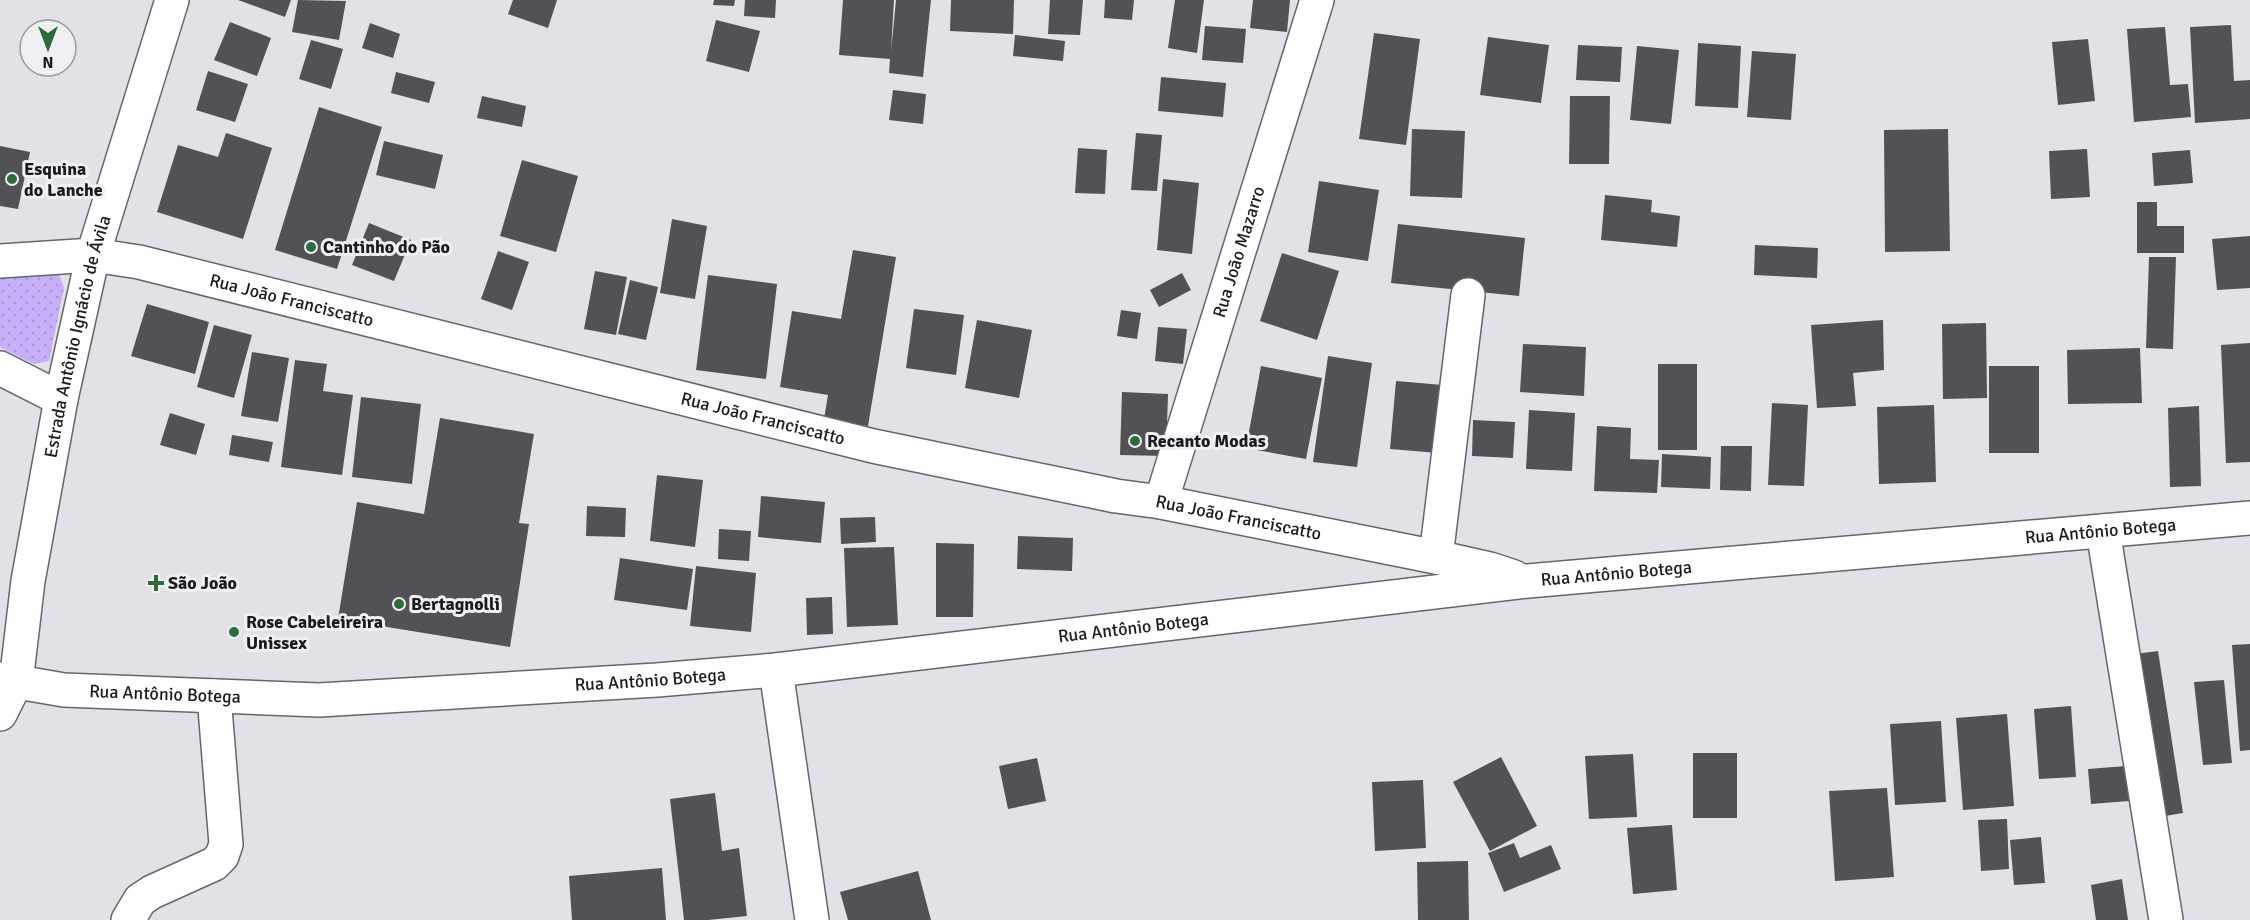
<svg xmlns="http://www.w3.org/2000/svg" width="2250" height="920" viewBox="0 0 2250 920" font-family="Signika,sans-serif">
<defs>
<pattern id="grass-dots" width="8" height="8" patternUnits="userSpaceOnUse" patternTransform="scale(1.5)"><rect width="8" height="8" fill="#c5aff9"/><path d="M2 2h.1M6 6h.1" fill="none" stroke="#a996d5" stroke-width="1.8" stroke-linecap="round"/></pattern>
</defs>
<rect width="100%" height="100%" fill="#e3e1e7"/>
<path fill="url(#grass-dots)" d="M 59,274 L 64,288 L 49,361 L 34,364 L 0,347 L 0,277 Z"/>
<path fill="#525156" d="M 238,0 L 291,0 L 285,17 Z
M 298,0 L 346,1 L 339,40 L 292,32 Z
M 513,0 L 557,0 L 548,28 L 508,14 Z
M 714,0 L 735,0 L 734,6 L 713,5 Z
M 745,0 L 776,0 L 775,18 L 744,16 Z
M 843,0 L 894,0 L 891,52 L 896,0 L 931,0 L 923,77 L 889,73 L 890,59 L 839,55 Z
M 951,0 L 1014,0 L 1013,34 L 950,31 Z
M 1050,0 L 1083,0 L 1080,35 L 1048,34 Z
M 1105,0 L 1134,0 L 1132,20 L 1104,18 Z
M 1175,0 L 1204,0 L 1197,53 L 1168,48 Z
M 1253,0 L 1290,0 L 1287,32 L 1250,28 Z
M 716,20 L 760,31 L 749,72 L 706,61 Z
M 230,22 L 271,38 L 257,76 L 214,60 Z
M 370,23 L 400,34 L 393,58 L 362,48 Z
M 2231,25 L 2234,81 L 2250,80 L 2250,119 L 2195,123 L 2190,27 Z
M 1205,26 L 1246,29 L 1243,63 L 1202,60 Z
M 2165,27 L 2170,85 L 2188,84 L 2191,117 L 2134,122 L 2127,29 Z
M 1374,33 L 1420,39 L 1406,145 L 1359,139 Z
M 1015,35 L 1065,41 L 1063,61 L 1013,56 Z
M 1488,37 L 1549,45 L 1541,103 L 1480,95 Z
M 2088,39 L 2095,101 L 2058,105 L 2052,42 Z
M 311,40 L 343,49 L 331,89 L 299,79 Z
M 1698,43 L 1741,46 L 1738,108 L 1695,106 Z
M 1578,45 L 1622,47 L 1620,82 L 1576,80 Z
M 1637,46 L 1679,50 L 1671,124 L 1630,120 Z
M 1752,51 L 1796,54 L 1791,120 L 1747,117 Z
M 208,71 L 248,84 L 235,122 L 196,110 Z
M 396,72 L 435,82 L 429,103 L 391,93 Z
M 1161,77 L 1226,83 L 1223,117 L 1158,111 Z
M 893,90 L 926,94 L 923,124 L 889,120 Z
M 482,96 L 526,106 L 522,127 L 477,118 Z
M 1570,96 L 1610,96 L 1609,164 L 1569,164 Z
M 319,107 L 382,127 L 337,269 L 275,250 Z
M 1412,129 L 1465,131 L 1462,198 L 1410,196 Z
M 1948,129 L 1950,251 L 1885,252 L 1884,130 Z
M 226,133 L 272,148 L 243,239 L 157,212 L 178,145 L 218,157 Z
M 1136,133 L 1162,135 L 1157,191 L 1131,190 Z
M 384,141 L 443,155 L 435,189 L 376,175 Z
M 0,146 L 30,152 L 18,209 L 0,206 Z
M 1078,148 L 1107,150 L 1105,194 L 1075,193 Z
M 2087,149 L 2090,197 L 2051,199 L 2049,151 Z
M 2190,150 L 2193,183 L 2154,186 L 2152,153 Z
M 522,160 L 578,176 L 556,252 L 500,236 Z
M 1163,179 L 1199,183 L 1192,254 L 1157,250 Z
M 1319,181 L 1379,190 L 1368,261 L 1308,252 Z
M 1605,195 L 1652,200 L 1651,212 L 1680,216 L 1677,247 L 1601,240 Z
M 2137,202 L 2157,202 L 2157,226 L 2184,226 L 2184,253 L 2137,253 Z
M 672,219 L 707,226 L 695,299 L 660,293 Z
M 369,223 L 411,240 L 394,281 L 352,265 Z
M 1398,224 L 1525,238 L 1519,296 L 1391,283 Z
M 2250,236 L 2250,288 L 2217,290 L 2212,239 Z
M 1755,245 L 1818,248 L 1817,278 L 1754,275 Z
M 853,250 L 896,257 L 868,426 L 824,419 L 828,395 L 780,387 L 792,311 L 841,319 Z
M 498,251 L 529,262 L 512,310 L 481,299 Z
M 1282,253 L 1339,271 L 1317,340 L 1260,321 Z
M 2149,257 L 2176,257 L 2173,349 L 2146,348 Z
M 595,271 L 627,277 L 616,335 L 584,329 Z
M 1182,273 L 1191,290 L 1159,307 L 1150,290 Z
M 708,275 L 777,284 L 766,379 L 696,370 Z
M 630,280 L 658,287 L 646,340 L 618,334 Z
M 147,304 L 209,322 L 195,374 L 131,356 Z
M 914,309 L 964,315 L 956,375 L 906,368 Z
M 1121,310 L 1141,313 L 1137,339 L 1117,336 Z
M 977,320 L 1032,330 L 1019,398 L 965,388 Z
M 1883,320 L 1884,370 L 1853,373 L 1856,406 L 1817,408 L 1811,325 Z
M 1986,323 L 1987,398 L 1943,399 L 1942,324 Z
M 214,325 L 252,335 L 234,398 L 197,387 Z
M 1158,327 L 1187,329 L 1183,364 L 1155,361 Z
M 2250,343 L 2250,462 L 2226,463 L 2221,345 Z
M 1523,344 L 1586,347 L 1584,396 L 1520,392 Z
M 2140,348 L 2142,403 L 2068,404 L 2067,350 Z
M 252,352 L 289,358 L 278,422 L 241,416 Z
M 1328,356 L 1372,363 L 1357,467 L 1313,462 Z
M 295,360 L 327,364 L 323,391 L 353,395 L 342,475 L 281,467 Z
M 1658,364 L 1697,364 L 1697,450 L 1658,450 Z
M 1261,366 L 1322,378 L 1306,459 L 1246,448 Z
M 1989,366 L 2039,366 L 2039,453 L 1989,453 Z
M 1396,381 L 1443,385 L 1438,453 L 1390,449 Z
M 1122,392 L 1168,394 L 1166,456 L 1120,455 Z
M 361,397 L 421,404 L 412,484 L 352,477 Z
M 1772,403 L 1808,405 L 1804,486 L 1768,485 Z
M 1934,405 L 1936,482 L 1879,484 L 1877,407 Z
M 2199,406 L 2201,486 L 2170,487 L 2168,408 Z
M 1529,410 L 1575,413 L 1572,471 L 1526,469 Z
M 170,413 L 205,424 L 196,455 L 160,445 Z
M 440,418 L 534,434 L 519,523 L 529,524 L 510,647 L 338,619 L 357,502 L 424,514 Z
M 1473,420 L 1515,422 L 1513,458 L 1472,456 Z
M 1597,426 L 1631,428 L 1630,459 L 1659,460 L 1657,493 L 1594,491 Z
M 232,435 L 273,442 L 269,462 L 229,455 Z
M 1721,446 L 1752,446 L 1751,491 L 1720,490 Z
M 1662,454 L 1711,457 L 1710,489 L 1661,487 Z
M 657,475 L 703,480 L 695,547 L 650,541 Z
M 761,496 L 825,502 L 821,543 L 758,537 Z
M 587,506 L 626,508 L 625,537 L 586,536 Z
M 875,517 L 876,542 L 841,544 L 840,518 Z
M 719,529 L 751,531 L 749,561 L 718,559 Z
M 1018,536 L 1073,538 L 1072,571 L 1017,569 Z
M 936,543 L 974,544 L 973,617 L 936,617 Z
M 894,547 L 898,625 L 847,627 L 844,548 Z
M 620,558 L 693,569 L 687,610 L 614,600 Z
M 696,566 L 756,573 L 751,632 L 690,626 Z
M 832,597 L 833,634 L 807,635 L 806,598 Z
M 2250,644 L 2250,750 L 2240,751 L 2232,645 Z
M 2158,651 L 2183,813 L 2153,818 L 2127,655 Z
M 2224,680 L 2232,763 L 2203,765 L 2194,682 Z
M 2071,706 L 2076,777 L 2039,779 L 2034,709 Z
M 2007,714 L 2014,806 L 1963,810 L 1956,718 Z
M 1941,721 L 1946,802 L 1895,805 L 1890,724 Z
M 1693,753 L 1737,753 L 1737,818 L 1693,818 Z
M 1633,754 L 1637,817 L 1589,819 L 1585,756 Z
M 1501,757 L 1537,826 L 1490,851 L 1453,782 Z
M 1037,758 L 1046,801 L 1008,809 L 999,766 Z
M 2126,766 L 2129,801 L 2091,804 L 2088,769 Z
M 1423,780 L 1426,848 L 1375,851 L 1372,782 Z
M 1887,788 L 1894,877 L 1835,881 L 1829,791 Z
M 715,793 L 722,851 L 739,848 L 747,916 L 708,920 L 684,920 L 670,799 Z
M 2007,819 L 2009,869 L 1981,871 L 1978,820 Z
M 1672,825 L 1677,890 L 1633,894 L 1627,828 Z
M 2041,837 L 2045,883 L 2014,885 L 2010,840 Z
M 1514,843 L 1520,858 L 1551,845 L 1561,869 L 1504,892 L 1488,853 Z
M 1468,861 L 1469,920 L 1418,920 L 1417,862 Z
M 662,868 L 666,920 L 572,920 L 569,876 Z
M 918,871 L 931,920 L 848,920 L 840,892 Z
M 2122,879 L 2128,920 L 2096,920 L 2091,885 Z"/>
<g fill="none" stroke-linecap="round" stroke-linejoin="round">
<g stroke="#66656a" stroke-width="36">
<g id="minor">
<path id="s1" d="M 0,261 L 93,255 L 139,262 L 873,446 L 1116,496 L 1161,502 L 1436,557 L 1490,569 L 1514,577"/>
<path d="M 0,368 L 61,399"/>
<path id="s2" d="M 1161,502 L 1317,0"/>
<path d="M 2103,531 L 2166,920"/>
<path d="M 1436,557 L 1468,295"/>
<path d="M 776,670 L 812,920"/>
<path id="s3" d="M 0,679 L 64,690 L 319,700 L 657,680 L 776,670 L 1528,581 L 2250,518"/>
<path id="s4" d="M 0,714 L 16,682 L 28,581 L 61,399 L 93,255 L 172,0"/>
<path d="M 128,920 L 140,900 L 152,892 L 214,864 L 222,856 L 226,844 L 214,696"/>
</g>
</g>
<use href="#minor" stroke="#fff" stroke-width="33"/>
</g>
<g fill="#2a6d38" stroke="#f0eff4" stroke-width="2">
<circle cx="12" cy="179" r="6"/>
<circle cx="311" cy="247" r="6"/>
<circle cx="1135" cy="441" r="6"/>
<path d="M153 574h6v6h6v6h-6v6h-6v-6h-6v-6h6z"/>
<circle cx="399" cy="604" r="6"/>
<circle cx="234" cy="632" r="6"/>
</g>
<g text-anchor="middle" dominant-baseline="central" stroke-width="6" stroke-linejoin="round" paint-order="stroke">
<g font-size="18" font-weight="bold" fill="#1b1a1c" stroke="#f0eff4" text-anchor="start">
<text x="24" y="169">Esquina<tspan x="24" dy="21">do Lanche</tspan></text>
<text x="323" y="247">Cantinho do Pão</text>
<text x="1147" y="441">Recanto Modas</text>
<text x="168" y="583">São João</text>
<text x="411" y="604">Bertagnolli</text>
<text x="246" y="622">Rose Cabeleireira<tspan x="246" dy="21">Unissex</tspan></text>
</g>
<g font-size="18" fill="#1b1a1c" stroke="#f0eff4">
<text stroke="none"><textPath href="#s2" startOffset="262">Rua João Mazarro</textPath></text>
<text stroke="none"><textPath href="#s1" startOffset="297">Rua João Franciscatto</textPath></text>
<text stroke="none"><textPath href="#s4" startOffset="387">Estrada Antônio Ignácio de Ávila</textPath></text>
<text stroke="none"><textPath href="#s1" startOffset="783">Rua João Franciscatto</textPath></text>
<text stroke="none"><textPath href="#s1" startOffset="1269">Rua João Franciscatto</textPath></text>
<text stroke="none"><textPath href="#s3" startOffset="2110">Rua Antônio Botega</textPath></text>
<text stroke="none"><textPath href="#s3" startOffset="1624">Rua Antônio Botega</textPath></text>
<text stroke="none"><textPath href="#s3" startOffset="1138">Rua Antônio Botega</textPath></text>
<text stroke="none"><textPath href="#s3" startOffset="652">Rua Antônio Botega</textPath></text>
<text stroke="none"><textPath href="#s3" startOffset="166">Rua Antônio Botega</textPath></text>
</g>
</g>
<g transform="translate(48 48) rotate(180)"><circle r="28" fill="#f0eff4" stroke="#9b9a9e" stroke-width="1.5"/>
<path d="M0-4.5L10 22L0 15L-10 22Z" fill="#2a6d38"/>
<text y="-9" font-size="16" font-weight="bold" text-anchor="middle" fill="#1b1a1c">N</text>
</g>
</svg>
